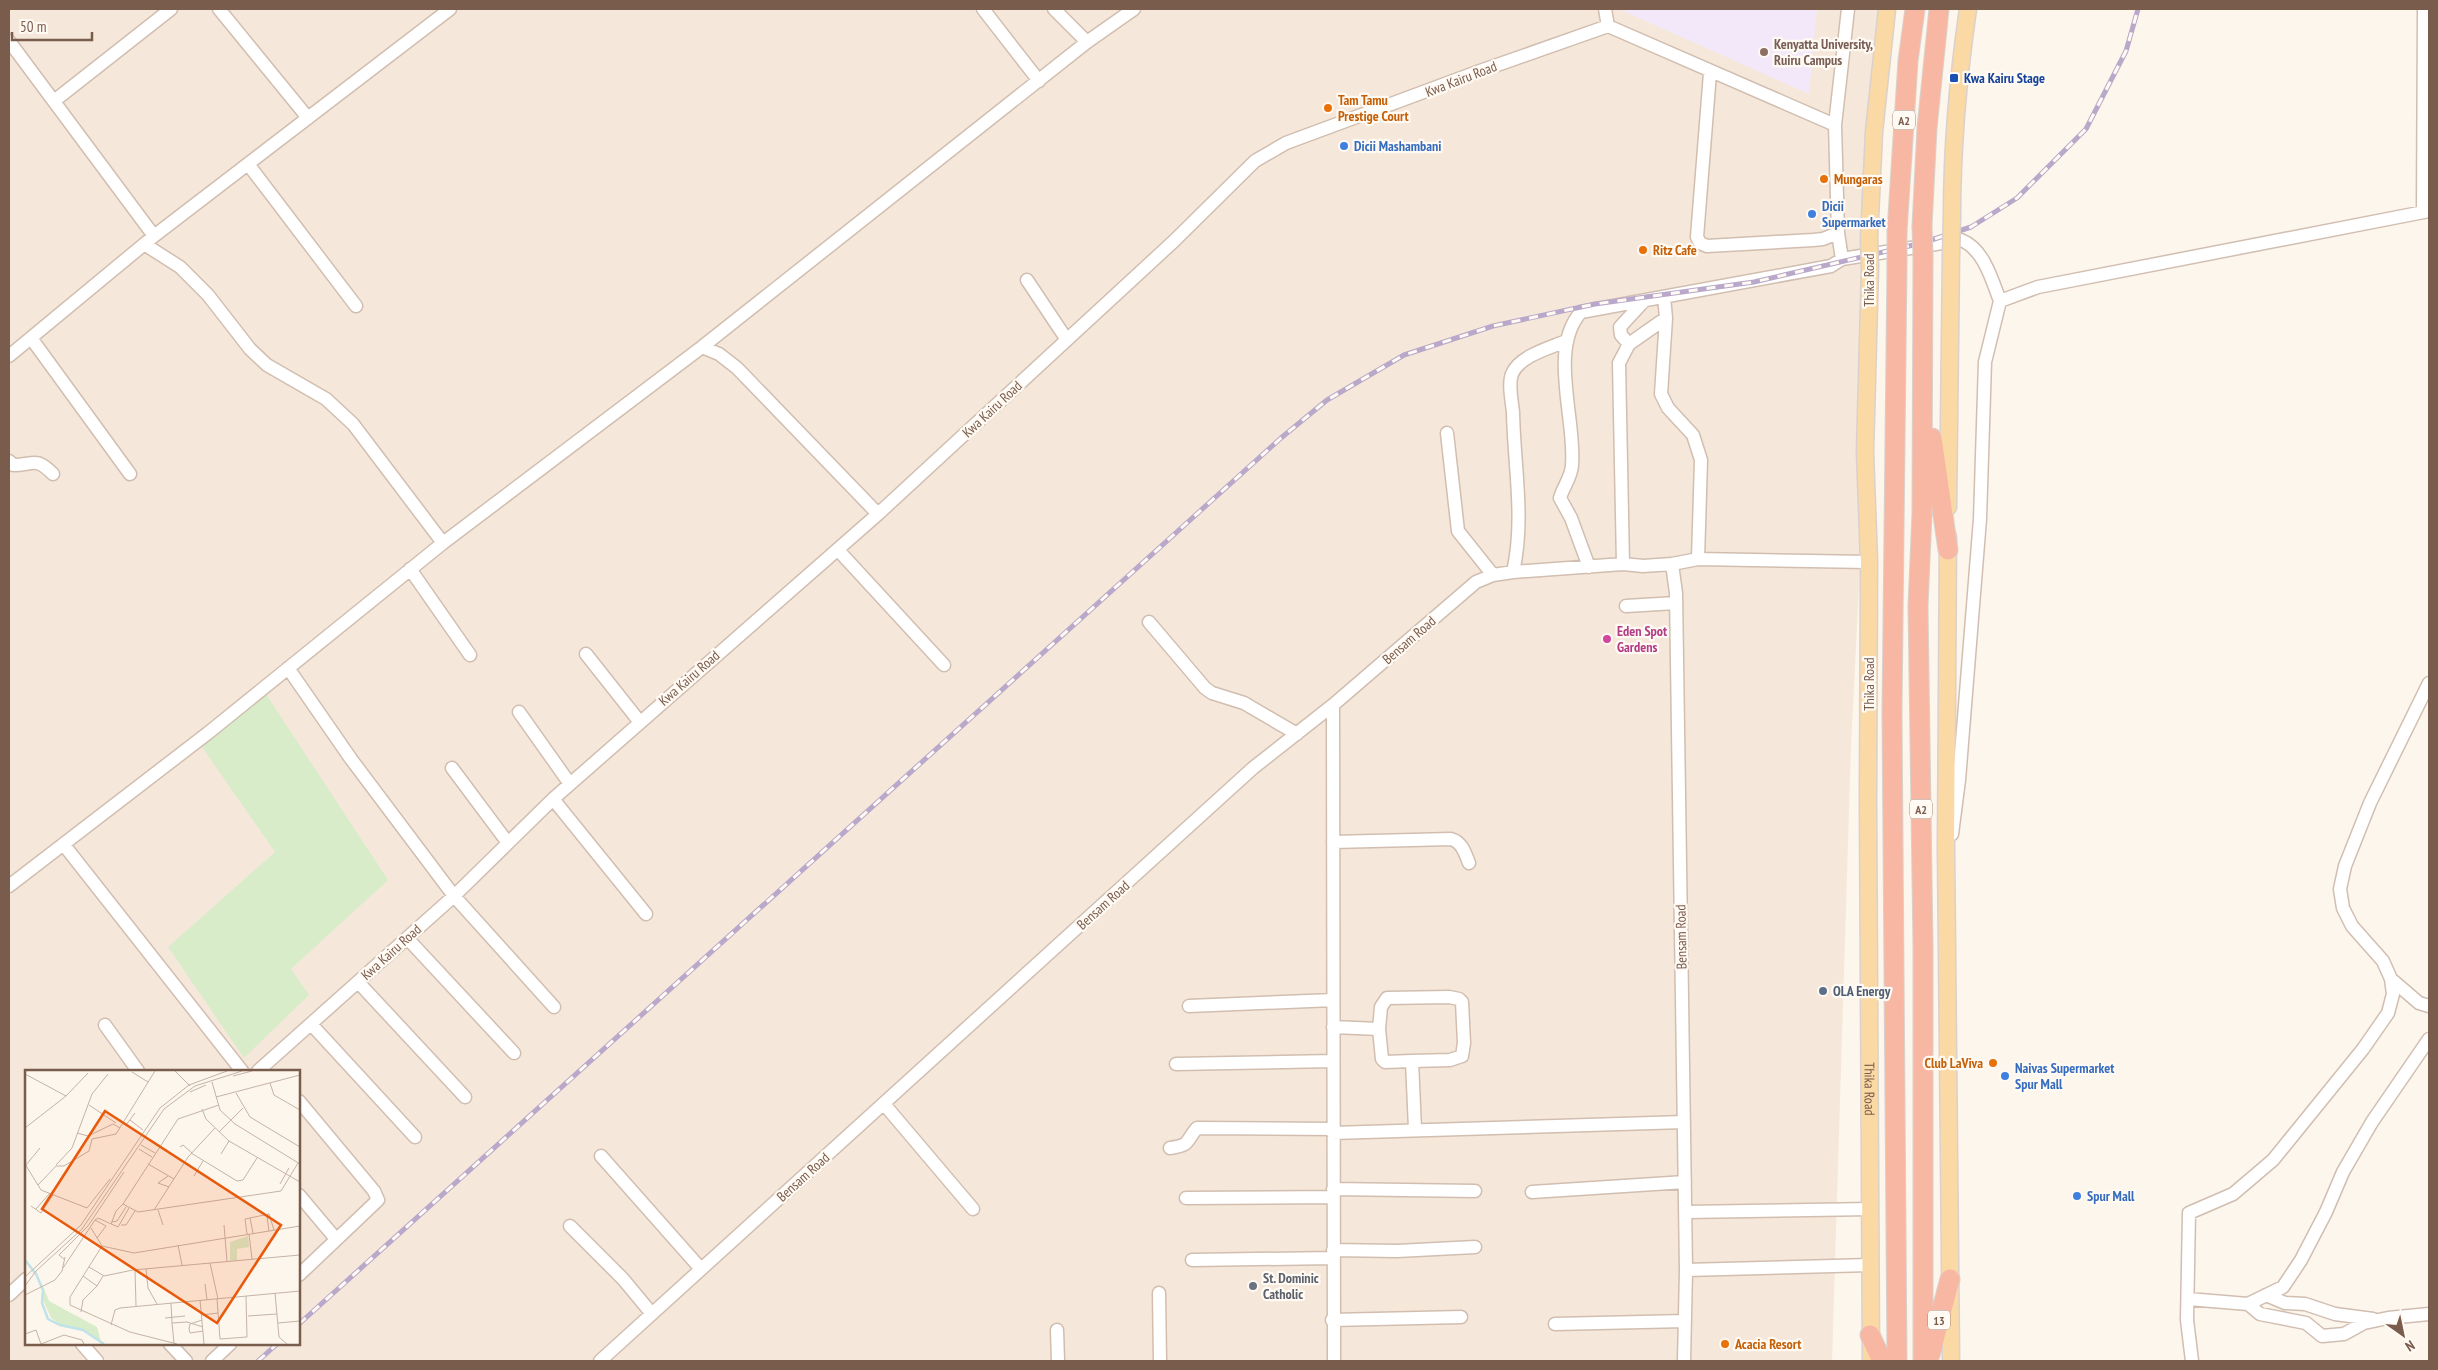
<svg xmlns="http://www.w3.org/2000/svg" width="2438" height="1370" viewBox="0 0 2438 1370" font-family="'PT Sans Narrow',sans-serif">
<rect width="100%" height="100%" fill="#fdf6ec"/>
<path fill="#f5e8da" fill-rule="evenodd" d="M 9,9 L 1888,9 L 1851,746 L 1832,1361 L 9,1361 ZM 26,1071 L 299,1071 L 299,1344 L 26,1344 Z"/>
<path fill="#f3e8fa" d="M 1619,9 L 1817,9 L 1809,94 Z"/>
<path fill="#d8ecc9" d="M 266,694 L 388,880 L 291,969 L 309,995 L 244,1058 L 168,947 L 275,852 L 202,747 Z"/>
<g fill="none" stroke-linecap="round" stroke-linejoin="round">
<g stroke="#d1beb0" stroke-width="15">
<path id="minor" d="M 219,9 L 308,118
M 983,9 L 1039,81
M 1054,9 L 1087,42
M 1605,9 L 1608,26
M 9,41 L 154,236
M 1710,73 L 1697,237 L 1700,243 L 1707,246 L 1813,240 L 1823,239 L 1838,233 L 1835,125 L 1848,9
M 54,101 L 171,9
M 248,164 L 356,306
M 2423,212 L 2424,9
M 144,244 L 180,267 L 208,295 L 250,349 L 267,365 L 326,399 L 353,424 L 443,543
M 1842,259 L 1961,240 C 1984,249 1992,280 2000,301
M 1027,280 L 1067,340
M 1664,297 L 1666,318 L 1661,394 L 1668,408 L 1693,435 L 1701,460 L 1698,559 L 1672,564
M 31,338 L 130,474
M 1629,344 L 1621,335 L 1620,327 L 1644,301
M 702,347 L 719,354 L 737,368 L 878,514
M 9,356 L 154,236 L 450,9
M 1447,433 L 1458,531 L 1493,575
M 9,461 L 13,465 C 34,465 35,456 53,474
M 838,550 L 944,665
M 1698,559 L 1869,562
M 1623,564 L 1619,363 L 1629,344 L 1666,318
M 1589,567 L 1571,518 L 1560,498 C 1563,487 1572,476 1572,465 C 1576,419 1548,349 1581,312 L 1831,266 L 1842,259 L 1838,233
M 410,569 L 470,655
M 1513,572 C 1525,519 1514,466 1513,412 C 1512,402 1508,384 1512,374 C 1519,356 1550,348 1566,341
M 1626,606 L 1676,603
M 1149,622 L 1205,688 L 1212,693 L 1244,703 L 1297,734
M 586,654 L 639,721
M 288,668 L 351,759 L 454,896 L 554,1007
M 1333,705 L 1334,1361
M 519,712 L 570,784
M 452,768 L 508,843
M 553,799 L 646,914
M 1952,834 L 1959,780 L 1980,519 L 1985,362 L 2000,301 L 2038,287 L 2429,211
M 1333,842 L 1451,839 C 1462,842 1465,853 1469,863
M 64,845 L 242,1071
M 9,886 L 208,733 L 443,543 L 702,347 L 1087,42 L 1134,9
M 407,938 L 514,1053
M 2391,979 L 2419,1003 L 2429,1006
M 358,982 L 465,1097
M 1189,1006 L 1333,1000
M 311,1024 L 415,1137
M 105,1025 L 138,1071
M 1333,1027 L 1379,1029 L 1381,1007 L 1387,998 L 1449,997 L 1459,999 L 1462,1002 L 1464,1043 L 1462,1056 L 1450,1060 L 1412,1061 L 1415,1129
M 1379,1029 L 1382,1059 L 1385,1062 L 1412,1061
M 1176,1064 L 1333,1061
M 258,1071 L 454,896 L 553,799 L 878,514 L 1174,241 L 1255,161 L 1286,143 L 1480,71 L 1608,26 L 1835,125
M 299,1101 L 374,1191 L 378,1200 L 299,1275
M 884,1104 L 973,1209
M 1333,1133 L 1684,1122
M 1170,1148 C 1191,1145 1185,1142 1197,1128 L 1333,1129
M 601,1156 L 701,1269
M 1333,1189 L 1475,1191
M 1532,1192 L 1685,1182
M 299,1195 L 336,1239
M 1186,1198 L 1333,1197
M 1686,1212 L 1871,1209
M 570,1226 L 623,1279 L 652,1314
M 1333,1250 L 1397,1251 L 1475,1247
M 1192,1260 L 1333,1258
M 1686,1270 L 1870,1265
M 1159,1293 L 1160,1361
M 9,1295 L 26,1279
M 2266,1295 L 2285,1303 L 2305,1304 L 2335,1314 L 2373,1319
M 2188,1299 L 2248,1304 L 2283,1287 L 2301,1260 L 2326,1212 L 2343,1172 L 2372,1122 L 2429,1039
M 2248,1304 L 2260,1314 L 2306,1323 L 2322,1336 L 2344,1334 L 2364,1323 L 2388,1318 L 2429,1314
M 1332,1320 L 1461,1317
M 1555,1324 L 1685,1321
M 1057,1330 L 1058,1361
M 82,1344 L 97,1361
M 170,1344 L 186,1361
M 212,1361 L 230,1344
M 600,1361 L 1253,768 L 1333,705 L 1476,582 L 1493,575 L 1513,572 L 1623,564 L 1643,566 L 1672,564 L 1676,593 L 1686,1270 L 1684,1361
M 2192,1361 L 2187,1320 L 2189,1213 L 2233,1194 L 2273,1160 L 2363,1049 L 2388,1013 L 2393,994 L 2391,979 L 2383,961 L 2352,926 L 2343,908 L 2340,889 L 2345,866 L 2370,803 L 2429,683"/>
</g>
<g stroke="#dad1cd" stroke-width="19">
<g id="major">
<path d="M 1952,216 C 1952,146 1958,78 1968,9"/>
<path d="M 1869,240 L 1874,132 L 1887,9"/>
<path id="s1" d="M 1870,267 L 1865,452 L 1869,562 L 1868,802 L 1871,1361"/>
<path d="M 1948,507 L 1951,255"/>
<path d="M 1948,537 L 1946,848 L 1951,1361"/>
</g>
</g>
<g stroke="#dad1cd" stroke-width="21">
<path id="highway" d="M 1922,226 L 1927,128 L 1939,9
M 1897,231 L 1908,61 L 1915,9
M 1923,256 L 1922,513 L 1918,606 L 1923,946 L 1923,1361
M 1897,263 L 1892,712 L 1897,1361
M 1932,438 L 1948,550
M 1870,1335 L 1882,1361
M 1930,1355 L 1950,1279"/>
</g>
<use href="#minor" stroke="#fff" stroke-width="12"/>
<use href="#major" stroke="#fbd9a5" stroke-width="16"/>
<use href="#highway" stroke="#f7b7a3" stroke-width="19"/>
<g stroke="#b9a8c9" stroke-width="5">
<path id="rail" d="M 299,1324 L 1281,438 L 1327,400 L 1404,355 L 1493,326 L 1595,304 L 1754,282 L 1922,243 L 1971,227 L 2017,198 L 2086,129 L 2126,51 L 2138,9
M 258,1361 L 277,1344"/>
</g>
<use href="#rail" stroke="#fffaf3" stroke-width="3" stroke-dasharray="9" stroke-linecap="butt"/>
<g stroke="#dad1cd" stroke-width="19" stroke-linecap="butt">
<path id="major-bridge" d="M 1869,240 L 1870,267
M 1951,255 L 1952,216"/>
</g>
<g stroke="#dad1cd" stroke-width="21" stroke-linecap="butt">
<path id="highway-bridge" d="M 1922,226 L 1923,256
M 1897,263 L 1897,231"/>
</g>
<use href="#major-bridge" stroke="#fbd9a5" stroke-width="16"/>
<use href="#highway-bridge" stroke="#f7b7a3" stroke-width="19"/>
</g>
<circle fill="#8d6e63" stroke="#fffaf3" stroke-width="2" cx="1764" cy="52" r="5"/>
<rect fill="#1a4fb4" stroke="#fffaf3" stroke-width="2" x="1949" y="73" width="10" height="10" rx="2.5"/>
<g fill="#e8710a" stroke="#fffaf3" stroke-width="2">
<circle cx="1328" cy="108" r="5"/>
<circle cx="1824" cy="179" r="5"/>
<circle cx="1643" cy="250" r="5"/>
<circle cx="1993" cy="1063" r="5"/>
<circle cx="1725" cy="1344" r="5"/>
</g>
<g fill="#3f7fe0" stroke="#fffaf3" stroke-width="2">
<circle cx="1344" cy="146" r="5"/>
<circle cx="1812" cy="214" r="5"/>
<circle cx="2005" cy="1076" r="5"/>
<circle cx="2077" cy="1196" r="5"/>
</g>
<circle fill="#d1479c" stroke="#fffaf3" stroke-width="2" cx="1607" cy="639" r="5"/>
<circle fill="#5c6f8a" stroke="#fffaf3" stroke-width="2" cx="1823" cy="991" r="5"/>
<circle fill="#6b7280" stroke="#fffaf3" stroke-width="2" cx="1253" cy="1286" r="5"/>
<g text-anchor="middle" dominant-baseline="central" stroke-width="4.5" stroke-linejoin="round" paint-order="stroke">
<g fill="#fffaf3" stroke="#a28b7f" stroke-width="1">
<rect x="1893" y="110.5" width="22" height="19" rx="4"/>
<rect x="1910" y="799.5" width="22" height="19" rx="4"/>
<rect x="1928" y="1310.5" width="22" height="19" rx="4"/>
</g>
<g font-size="12" font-weight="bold" fill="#7a5c4d">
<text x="1904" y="120">A2</text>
<text x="1921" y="809">A2</text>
<text x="1939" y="1320">13</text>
</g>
<g font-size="14" font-weight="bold" fill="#785e54" stroke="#fffaf3" text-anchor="start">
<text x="1774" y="44">Kenyatta University,<tspan x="1774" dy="16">Ruiru Campus</tspan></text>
</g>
<g font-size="14" font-weight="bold" fill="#164399" stroke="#fffaf3" text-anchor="start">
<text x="1964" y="78">Kwa Kairu Stage</text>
</g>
<g font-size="14" fill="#7a5c4d" stroke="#fffaf3">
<text transform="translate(1461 79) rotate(-21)">Kwa Kairu Road</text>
<text transform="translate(1869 280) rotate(-90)">Thika Road</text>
<text transform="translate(992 409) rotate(-43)">Kwa Kairu Road</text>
<text transform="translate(1409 640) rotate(-41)">Bensam Road</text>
<text transform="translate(689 678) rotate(-41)">Kwa Kairu Road</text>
<text transform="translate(1869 684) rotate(-90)">Thika Road</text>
<text transform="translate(1103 905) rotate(-42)">Bensam Road</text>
<text transform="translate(1681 937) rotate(-91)">Bensam Road</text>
<text transform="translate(391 952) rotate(-42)">Kwa Kairu Road</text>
<text stroke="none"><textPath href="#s1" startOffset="822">Thika Road</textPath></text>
<text transform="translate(803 1177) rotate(-42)">Bensam Road</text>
</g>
<g font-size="14" font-weight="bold" fill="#c56008" stroke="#fffaf3" text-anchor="start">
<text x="1338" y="100">Tam Tamu<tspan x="1338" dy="16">Prestige Court</tspan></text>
<text x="1834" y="179">Mungaras</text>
<text x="1653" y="250">Ritz Cafe</text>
<text x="1983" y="1063" text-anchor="end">Club LaViva</text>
<text x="1735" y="1344">Acacia Resort</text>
</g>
<g font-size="14" font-weight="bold" fill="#366cbe" stroke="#fffaf3" text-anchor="start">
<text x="1354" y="146">Dicii Mashambani</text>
<text x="1822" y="206">Dicii<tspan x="1822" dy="16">Supermarket</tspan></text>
<text x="2015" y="1068">Naivas Supermarket<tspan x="2015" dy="16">Spur Mall</tspan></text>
<text x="2087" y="1196">Spur Mall</text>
</g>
<g font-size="14" font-weight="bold" fill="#b23c85" stroke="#fffaf3" text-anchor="start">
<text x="1617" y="631">Eden Spot<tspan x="1617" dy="16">Gardens</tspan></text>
</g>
<g font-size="14" font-weight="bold" fill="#4e5e75" stroke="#fffaf3" text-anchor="start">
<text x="1833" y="991">OLA Energy</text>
</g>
<g font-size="14" font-weight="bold" fill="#5b616d" stroke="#fffaf3" text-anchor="start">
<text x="1263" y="1278">St. Dominic<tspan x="1263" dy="16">Catholic</tspan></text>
</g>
</g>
<g transform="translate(25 1070)">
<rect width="275" height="275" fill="#fdf6ec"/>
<path d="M 223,166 L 224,177 L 212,179 L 212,190 L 205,191 L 205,172 ZM 19,219 L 24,231 L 72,257 L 76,272 L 62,261 L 36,255 L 26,248 L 18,230 Z" fill="#d8ecc9"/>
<path fill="none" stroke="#bfe3e8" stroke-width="2.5" d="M 0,190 L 11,204 L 18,220 L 17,233 L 23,249 L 35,255 L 58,260 L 79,274"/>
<path fill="none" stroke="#c5b3a7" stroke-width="1" d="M 150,1 L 165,16M 107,2 L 123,12M 0,4 L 41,26 L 0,58M 208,6 L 227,1M 187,12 L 195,40 L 210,54 L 275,94M 245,13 L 249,25 L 275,40M 165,22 L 181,15M 211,23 L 225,47 L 275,77M 41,26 L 63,3M 191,27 L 275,5M 64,35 L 91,53M 194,35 L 153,49 L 98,134 L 113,142 L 256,121 L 273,93M 177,39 L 181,49 L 204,71 L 275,112M 105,50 L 118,60M 98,53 L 115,64M 101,55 L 110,43M 194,62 L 218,38M 52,63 L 63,66 L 88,54 L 95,58M 116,75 L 130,83M 155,77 L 158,75 L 167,83M 114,79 L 127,87M 166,83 L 212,111 L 218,110 L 232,88M 196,84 L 204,71M 0,94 L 16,120 L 62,138 L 85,109M 123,94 L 149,109M 1,95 L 15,78M 31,95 L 47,78 L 67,24 L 83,4M 143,106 L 133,113 L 144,117M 169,106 L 178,91M 255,114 L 264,98M 13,115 L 31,96 L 39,96 L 64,81 L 67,69 L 91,64 L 130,1M 6,136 L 16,143 L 28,125M 11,139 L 25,123M 129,140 L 163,87 L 190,58M 133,140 L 138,155M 242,146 L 244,161M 225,148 L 228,163M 70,150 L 73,148 L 93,157 L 104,138M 87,152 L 92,151 L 101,137M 86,154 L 91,141 L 98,134M 96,155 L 101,155 L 110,141M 199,155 L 202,191M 66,158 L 77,176 L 109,183 L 275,156M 222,164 L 220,149 L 244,144 L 249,160M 224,164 L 227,189M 153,175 L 157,195M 77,176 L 45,227 L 45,235 L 105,262 L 152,274M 39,189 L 34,185 L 63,156 L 99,102M 185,193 L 193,229M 64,197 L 79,206 L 108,200 L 275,185M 38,198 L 70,150 L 81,156 L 72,168M 110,199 L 111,236M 121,199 L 123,218 L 132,234M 1,206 L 56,155 L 135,38 L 164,15 L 202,1M 58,206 L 72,216 L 78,206M 180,214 L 182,230M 0,216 L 11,201 L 57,159 L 139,39 L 170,16 L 217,1M 250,223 L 254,267 L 262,274M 0,225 L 30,210 L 37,201 L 40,187M 192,229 L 195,269 L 222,267 L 221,226M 175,230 L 179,274M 146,233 L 147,253 L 162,252 L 178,257M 56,242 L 58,230 L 72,216M 177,245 L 193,243M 223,246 L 252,244M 140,248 L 160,246M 177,250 L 165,254 L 164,259 L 165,263 L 178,261M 147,253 L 149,273M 253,253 L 275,251M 86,255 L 90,240 L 95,238 L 275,221M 0,264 L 11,260 L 16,274M 16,274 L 39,265 L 57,270 L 59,274"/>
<path fill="#e8590c" fill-opacity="0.15" stroke="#e8590c" stroke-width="2.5" d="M 80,41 L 256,155 L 192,253 L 17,139 Z"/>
<rect width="275" height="275" fill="none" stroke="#7a5c4d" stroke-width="2.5"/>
</g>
<rect width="2438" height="1370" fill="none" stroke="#7a5c4d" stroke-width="20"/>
<g transform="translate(2403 1335) rotate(147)" stroke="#fffaf3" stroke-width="4" paint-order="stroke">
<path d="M0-4L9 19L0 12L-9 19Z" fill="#7a5c4d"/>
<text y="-8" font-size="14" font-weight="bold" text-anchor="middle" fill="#7a5c4d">N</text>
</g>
<path d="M12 32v8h80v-8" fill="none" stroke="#7a5c4d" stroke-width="2.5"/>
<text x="20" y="32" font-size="15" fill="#7a5c4d" stroke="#fffaf3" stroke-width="4" paint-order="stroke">50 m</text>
</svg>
